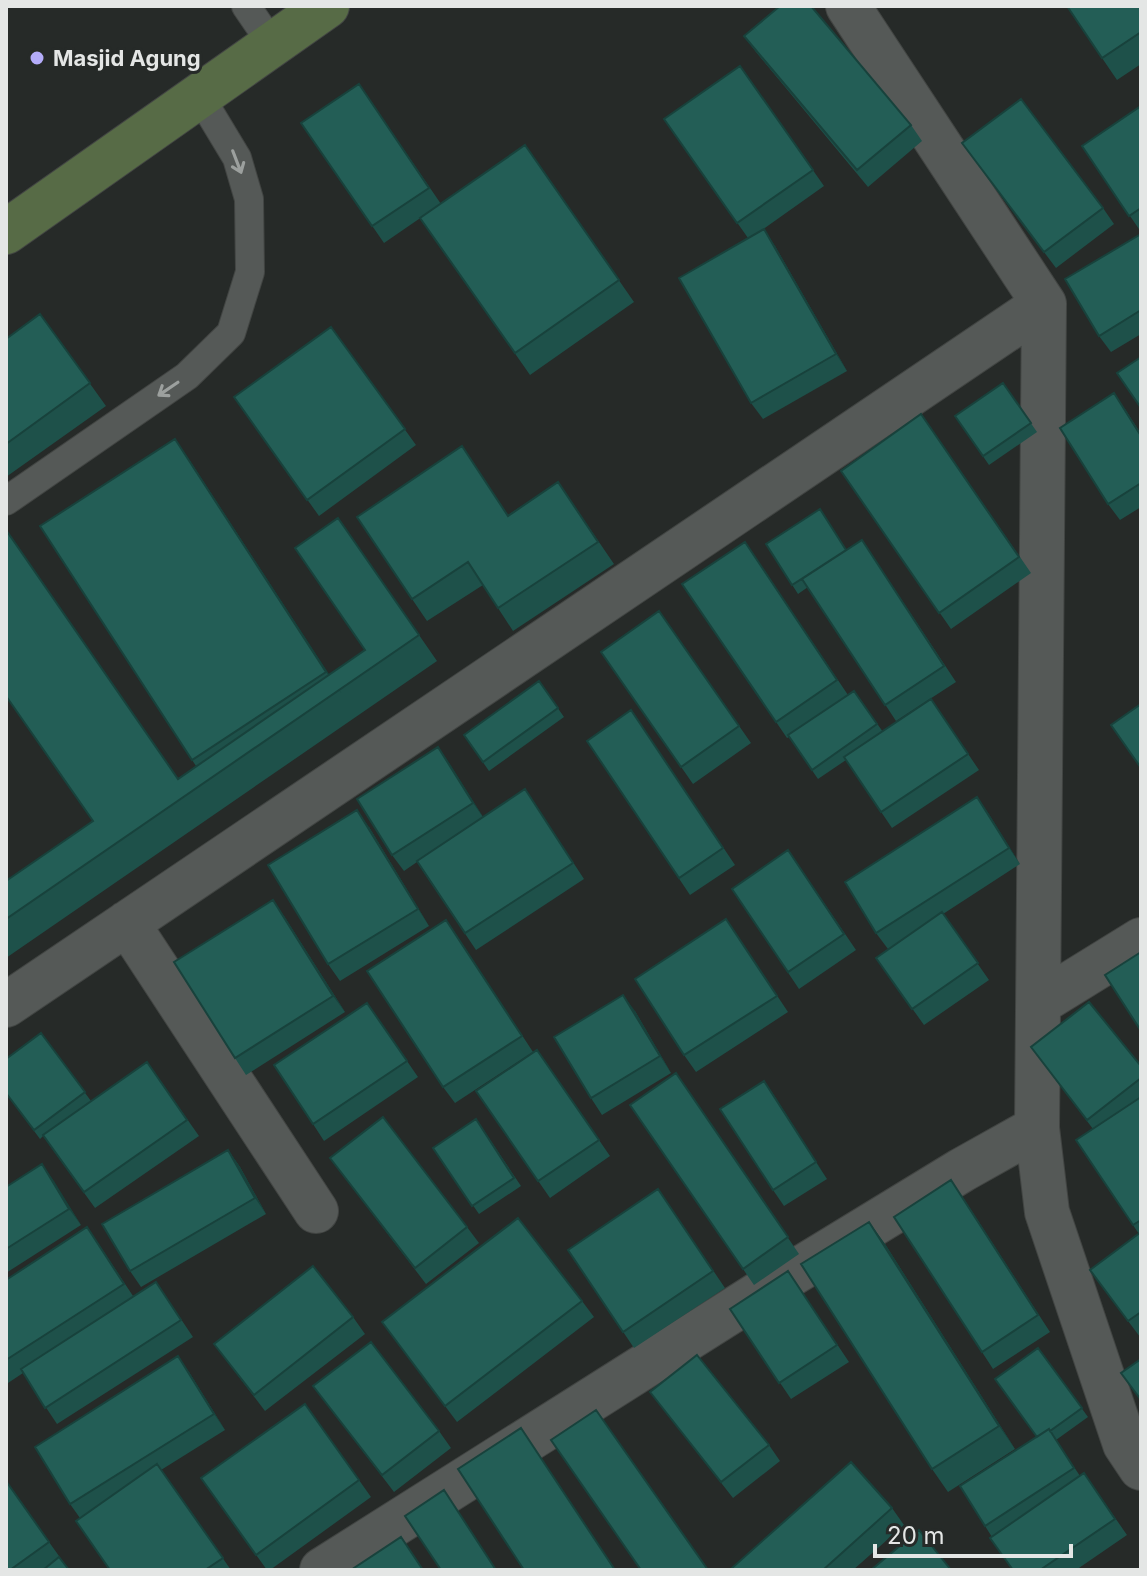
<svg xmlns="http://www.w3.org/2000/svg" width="1147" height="1576" viewBox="0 0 1147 1576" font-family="Inter,sans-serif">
<rect width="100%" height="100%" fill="#262a28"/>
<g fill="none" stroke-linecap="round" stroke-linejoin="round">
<g stroke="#424543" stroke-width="30">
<path id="lane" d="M 246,6 L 272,44
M 6,501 L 187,376 L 231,333 L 250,272 L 249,199 L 237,158 L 199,95"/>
</g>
<g stroke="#424543" stroke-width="46">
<path id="street" d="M 848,6 L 1044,304 L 1037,1128
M 127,923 L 316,1211
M 1039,1003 L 1141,940
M 6,1005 L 1044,304
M 322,1570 L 757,1295 L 962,1170 L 1037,1128 L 1047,1212 L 1125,1444 L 1141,1468"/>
</g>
<g stroke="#424543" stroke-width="46">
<path id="secondary" d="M 6,232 L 327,6"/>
</g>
<use href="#lane" stroke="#555957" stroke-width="28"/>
<use href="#street" stroke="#555957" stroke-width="44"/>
<use href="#secondary" stroke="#576b46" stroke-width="44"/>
</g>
<path fill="#1e514a" d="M 1141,6 L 1141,64 L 1117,80 L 1102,58 Z
M 744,36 L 911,125 L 922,141 L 868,187 L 756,52 Z
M 740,66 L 824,186 L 759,232 L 775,246 L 847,371 L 763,419 L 751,403 L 748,238 L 664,119 Z
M 359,84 L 441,204 L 525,145 L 634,302 L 530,375 L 420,218 L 432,210 L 384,243 L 301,123 Z
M 1141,106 L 1141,232 L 1082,146 Z
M 962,143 L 1103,208 L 1114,224 L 1056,268 Z
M 1141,234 L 1141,334 L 1111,352 L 1099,336 Z
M 40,314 L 106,406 L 6,477 L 6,339 Z
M 331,327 L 416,445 L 319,516 L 234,397 Z
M 1003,383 L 1037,432 L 989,465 L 955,416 Z
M 1125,409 L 1141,434 L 1141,507 L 1120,520 L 1108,504 Z
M 921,414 L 1031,573 L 951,629 L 841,471 Z
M 190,461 L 329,675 L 365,650 L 338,518 L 437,661 L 6,958 L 6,881 L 178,779 L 196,766 L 40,526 Z
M 477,469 L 508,515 L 558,482 L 614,564 L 513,631 L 483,585 L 427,621 L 412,599 Z
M 862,540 L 956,682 L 896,721 L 808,587 L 798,594 L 766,544 L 847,550 Z
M 745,542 L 848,695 L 854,691 L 883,732 L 931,699 L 979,770 L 892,828 L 846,760 L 818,779 L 789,737 L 787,738 L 682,584 Z
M 659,611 L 751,743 L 693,784 L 601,652 Z
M 539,681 L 564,717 L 489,771 L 464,735 Z
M 631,710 L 735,865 L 690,895 L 587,741 Z
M 438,747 L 483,817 L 525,789 L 584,879 L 476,950 L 417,862 L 404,871 L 392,855 Z
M 977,797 L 1020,864 L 943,914 L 989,980 L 924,1025 L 876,958 L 888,949 L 876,933 Z
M 369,827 L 429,926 L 340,981 L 328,964 Z
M 788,850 L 856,950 L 799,989 L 732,889 Z
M 284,916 L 345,1012 L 246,1075 L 235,1058 Z
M 726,919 L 788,1012 L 696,1072 L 684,1055 Z
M 457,936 L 533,1052 L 455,1103 L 443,1087 Z
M 367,1003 L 418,1077 L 324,1141 L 313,1124 Z
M 635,1011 L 671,1073 L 602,1115 L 591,1098 Z
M 41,1033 L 91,1101 L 147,1062 L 199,1136 L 95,1208 L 43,1136 L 40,1139 L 6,1093 Z
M 1031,1047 L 1141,1066 L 1141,1336 L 1140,1337 L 1090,1270 L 1139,1234 L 1076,1140 L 1093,1129 Z
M 537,1050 L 610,1156 L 550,1198 L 476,1091 Z
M 676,1073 L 799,1254 L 754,1285 L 630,1105 Z
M 764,1081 L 827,1179 L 784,1206 L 773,1190 Z
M 476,1119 L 521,1186 L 479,1214 L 433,1148 Z
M 228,1150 L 240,1167 L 266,1214 L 141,1287 L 130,1271 Z
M 330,1158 L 467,1227 L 479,1243 L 426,1284 Z
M 42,1164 L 81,1225 L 6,1273 L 6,1187 Z
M 658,1189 L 725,1288 L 634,1348 L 568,1250 Z
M 962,1196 L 1050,1332 L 993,1369 L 982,1352 Z
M 869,1222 L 885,1244 L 1015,1449 L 948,1492 L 932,1469 Z
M 98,1243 L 133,1296 L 156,1282 L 193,1337 L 57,1424 L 23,1373 L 8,1383 L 6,1380 L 6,1280 Z
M 788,1271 L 849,1362 L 791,1399 L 730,1309 Z
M 582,1301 L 594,1317 L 457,1422 L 382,1322 Z
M 353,1317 L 365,1334 L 265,1411 L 214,1344 Z
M 1038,1348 L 1088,1417 L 1056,1440 L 1080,1476 L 1084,1473 L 1127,1535 L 1076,1570 L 1013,1570 L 985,1526 L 1037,1437 Z
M 189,1372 L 225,1430 L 161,1470 L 231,1570 L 110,1570 L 80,1518 L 70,1504 Z
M 313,1386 L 439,1431 L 451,1448 L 394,1492 Z
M 650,1392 L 769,1445 L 780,1461 L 733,1498 Z
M 305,1404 L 371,1497 L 270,1570 L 267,1570 L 201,1478 Z
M 892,1508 L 904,1525 L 853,1570 L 734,1570 Z
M 49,1542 L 69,1570 L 6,1570 Z"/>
<path fill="#18423c" d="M 764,229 L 775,246 L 847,371 L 836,354 Z
M 175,439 L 190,461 L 342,694 L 326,672 Z
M 438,747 L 450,764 L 485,820 L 473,803 Z
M 977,797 L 989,814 L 1020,864 L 1009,848 Z
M 357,810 L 369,827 L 429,926 L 418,909 Z
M 273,900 L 284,916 L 345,1012 L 333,996 Z
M 623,995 L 635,1011 L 671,1073 L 660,1056 Z
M 764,1081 L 776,1098 L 827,1179 L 816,1162 Z
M 228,1150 L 240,1167 L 266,1214 L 255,1198 Z
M 42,1164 L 54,1181 L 81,1225 L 69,1209 Z
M 869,1222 L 885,1244 L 1015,1449 L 999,1426 Z
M 178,1356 L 189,1372 L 225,1430 L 214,1414 Z"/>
<path fill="#235e56" stroke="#18423c" stroke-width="2" d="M 780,6 L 811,6 L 911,125 L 857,170 L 744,36 Z
M 1067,6 L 1141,6 L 1141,32 L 1102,58 Z
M 740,66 L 813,170 L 737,223 L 664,119 Z
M 359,84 L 429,188 L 372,226 L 301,123 Z
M 1021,99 L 1103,208 L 1044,252 L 962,143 Z
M 1141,106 L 1141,208 L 1129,216 L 1082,146 Z
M 525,145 L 619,280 L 515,353 L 420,218 Z
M 764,229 L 836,354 L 751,403 L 679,278 Z
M 1141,234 L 1141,310 L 1099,336 L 1065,279 Z
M 40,314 L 90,383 L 6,444 L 6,339 Z
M 331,327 L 405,429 L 307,500 L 234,397 Z
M 1141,357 L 1141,408 L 1117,373 Z
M 1003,383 L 1031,423 L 983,456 L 955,416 Z
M 1114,393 L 1141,436 L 1141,483 L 1108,504 L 1060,428 Z
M 921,414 L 1019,557 L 939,613 L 841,471 Z
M 175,439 L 326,672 L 192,760 L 40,526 Z
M 462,446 L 508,516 L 558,482 L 598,542 L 498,608 L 468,562 L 412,599 L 357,517 Z
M 820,509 L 846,550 L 792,585 L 766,544 Z
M 338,518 L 419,635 L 6,919 L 6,881 L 93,821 L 6,696 L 6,530 L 178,779 L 365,650 L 295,548 Z
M 862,540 L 944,666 L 885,705 L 802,579 Z
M 745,542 L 837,680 L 776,722 L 682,584 Z
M 659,611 L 739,726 L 681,767 L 601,652 Z
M 539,681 L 558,708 L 483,762 L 464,735 Z
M 854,691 L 877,724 L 812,770 L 788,735 Z
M 931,699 L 968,754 L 881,812 L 844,757 Z
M 1141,704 L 1141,768 L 1111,725 Z
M 631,710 L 723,848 L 679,878 L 587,741 Z
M 438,747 L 473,803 L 392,855 L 357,799 Z
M 525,789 L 573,863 L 465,933 L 417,861 Z
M 977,797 L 1009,848 L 876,933 L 845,882 Z
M 357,810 L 418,909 L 328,964 L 268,865 Z
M 788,850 L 844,934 L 788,972 L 732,889 Z
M 273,900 L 333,996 L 235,1058 L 174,962 Z
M 942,912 L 978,963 L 912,1009 L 876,958 Z
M 726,919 L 777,996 L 684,1055 L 635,979 Z
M 446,920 L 522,1036 L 443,1087 L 367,971 Z
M 1141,952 L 1141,1031 L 1105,975 Z
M 623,995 L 660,1056 L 591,1098 L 554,1037 Z
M 1089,1002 L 1141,1066 L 1141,1078 L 1087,1120 L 1031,1047 Z
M 367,1003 L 407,1061 L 313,1124 L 274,1065 Z
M 41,1033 L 85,1092 L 34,1130 L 6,1093 L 6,1059 Z
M 537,1050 L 599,1140 L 538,1181 L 476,1091 Z
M 147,1062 L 187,1120 L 84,1192 L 43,1135 Z
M 676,1073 L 788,1237 L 743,1269 L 630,1105 Z
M 764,1081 L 816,1162 L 773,1190 L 720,1109 Z
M 1141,1097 L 1141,1220 L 1133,1225 L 1076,1140 Z
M 383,1117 L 467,1227 L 415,1268 L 330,1158 Z
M 476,1119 L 514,1178 L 472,1206 L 433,1148 Z
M 228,1150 L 255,1198 L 130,1271 L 102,1224 Z
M 42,1164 L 69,1209 L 6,1249 L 6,1187 Z
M 951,1180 L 1038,1315 L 982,1352 L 894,1217 Z
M 658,1189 L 713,1271 L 623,1332 L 568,1250 Z
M 518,1218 L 582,1301 L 445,1406 L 382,1322 Z
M 869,1222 L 999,1426 L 932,1469 L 801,1264 Z
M 87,1227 L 124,1284 L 6,1360 L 6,1280 Z
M 1141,1232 L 1141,1312 L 1128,1321 L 1090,1270 Z
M 313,1266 L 353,1317 L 254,1395 L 214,1344 Z
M 788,1271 L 837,1345 L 779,1383 L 730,1309 Z
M 156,1282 L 181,1320 L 45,1408 L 21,1369 Z
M 371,1342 L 439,1431 L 382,1475 L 313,1386 Z
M 1038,1348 L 1082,1408 L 1050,1431 L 1049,1429 L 1037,1437 L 995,1379 Z
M 697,1355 L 769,1445 L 721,1482 L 650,1392 Z
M 178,1356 L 214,1414 L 70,1504 L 35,1447 Z
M 1141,1359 L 1141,1400 L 1121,1373 Z
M 305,1404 L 359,1480 L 256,1555 L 201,1478 Z
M 596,1410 L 708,1570 L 641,1570 L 551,1440 Z
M 521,1428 L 615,1570 L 524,1570 L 458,1469 Z
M 1049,1429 L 1074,1468 L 985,1526 L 960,1486 Z
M 851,1462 L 892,1508 L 823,1570 L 734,1570 L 732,1568 Z
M 157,1464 L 223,1558 L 205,1570 L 110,1570 L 76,1521 Z
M 1084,1473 L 1115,1519 L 1040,1570 L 1013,1570 L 990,1538 Z
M 6,1481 L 49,1542 L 10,1570 L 6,1570 Z
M 444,1490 L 496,1570 L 441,1570 L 405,1516 Z
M 919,1530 L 951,1570 L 871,1570 Z
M 401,1537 L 423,1570 L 351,1570 Z
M 59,1557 L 69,1570 L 43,1570 Z"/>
<defs><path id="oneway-shaft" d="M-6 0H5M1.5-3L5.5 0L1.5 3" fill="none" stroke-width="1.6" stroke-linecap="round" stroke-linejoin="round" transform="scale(2)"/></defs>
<g stroke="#9ca09e">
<use href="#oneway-shaft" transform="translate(237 162) rotate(69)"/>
<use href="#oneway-shaft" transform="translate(168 389) rotate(146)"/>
</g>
<circle fill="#b4acf9" stroke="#262a28" stroke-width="3" cx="37" cy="58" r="8"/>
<g text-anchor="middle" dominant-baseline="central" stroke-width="6" stroke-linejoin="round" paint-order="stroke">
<g font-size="22" font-weight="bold" fill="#e4e6e5" stroke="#262a28" text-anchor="start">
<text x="53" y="58">Masjid Agung</text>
</g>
</g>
<rect width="1147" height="1576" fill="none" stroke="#e4e6e5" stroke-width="16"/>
<path d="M875 1544v12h196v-12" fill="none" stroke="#e4e6e5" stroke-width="4"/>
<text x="887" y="1544" font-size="24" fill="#e4e6e5" stroke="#262a28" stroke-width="6" paint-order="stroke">20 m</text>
</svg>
